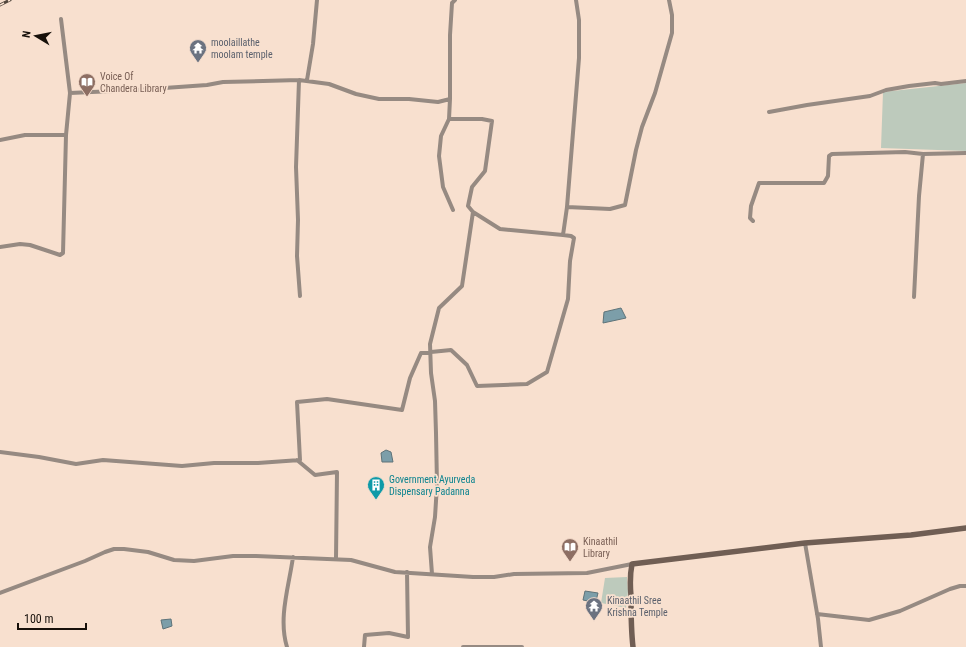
<svg xmlns="http://www.w3.org/2000/svg" width="966" height="647" viewBox="0 0 966 647" font-family="'Roboto Condensed',sans-serif">
<rect width="100%" height="100%" fill="#f8e0cf"/>
<path fill="#bdcabc" d="M 966,83 L 966,151 L 881,148 L 883,92 Z
M 627,577 L 628,592 L 626,608 L 601,603 L 605,578 Z"/>
<path fill="#7c9ea9" stroke="#5e7379" d="M 621,308 L 626,318 L 603,323 L 604,312 Z
M 386,450 L 391,452 L 393,462 L 382,462 L 381,453 Z
M 585,591 L 598,593 L 596,601 L 593,601 L 592,602 L 583,600 Z
M 171,619 L 172,626 L 163,629 L 161,620 Z"/>
<g fill="none" stroke-linecap="round" stroke-linejoin="round">
<path stroke="#968a82" stroke-width="4" d="M 61,19 L 70,93
M 299,80 L 296,167 L 298,220 L 297,256 L 300,296
M 307,80 L 313,44 L 317,0
M 450,99 L 449,119 L 482,119 L 492,121 L 485,171 L 472,187 L 468,206 L 473,212 L 500,229 L 563,235 L 567,207 L 610,209 L 625,205 L 636,150 L 642,127 L 655,93 L 672,33 L 672,15 L 669,0
M 769,112 L 807,105 L 870,96 L 886,90 L 909,86 L 935,83 L 941,84 L 966,81
M 449,119 L 441,136 L 439,156 L 443,187 L 453,210
M 0,140 L 25,135 L 66,135 L 70,93 L 136,90 L 207,85 L 223,82 L 299,80 L 329,84 L 356,94 L 379,99 L 409,99 L 438,102 L 450,99 L 450,35 L 452,3 L 455,0
M 567,207 L 579,58 L 579,20 L 576,0
M 753,221 L 750,218 L 751,206 L 759,183 L 824,183 L 828,176 L 829,156 L 832,154 L 905,152 L 923,154 L 966,153
M 0,247 L 20,244 L 30,245 L 60,255 L 63,253 L 66,135
M 914,297 L 919,196 L 923,154
M 0,452 L 39,457 L 76,464 L 103,460 L 182,466 L 214,463 L 258,463 L 300,460 L 297,402 L 327,399 L 402,410 L 410,378 L 421,353 L 451,350 L 467,365 L 477,386 L 527,384 L 547,372 L 568,299 L 570,261 L 574,238 L 571,236 L 563,235
M 297,460 L 315,475 L 337,472 L 336,559
M 805,543 L 818,619 L 821,647
M 432,574 L 430,547 L 435,517 L 437,485 L 436,433 L 435,401 L 431,373 L 430,344 L 439,308 L 462,286 L 473,212
M 0,593 L 85,561 L 105,552 L 114,549 L 124,549 L 148,552 L 174,560 L 194,561 L 233,556 L 256,556 L 351,560 L 395,572 L 473,577 L 494,577 L 514,574 L 587,573 L 632,564
M 817,614 L 869,620 L 900,611 L 950,589 L 960,586 L 966,586
M 287,647 C 278,618 289,586 293,557
M 364,647 L 365,635 L 389,633 L 408,637 L 407,572
M 463,647 L 522,647"/>
<path stroke="#705e54" stroke-width="5.5" d="M 633,647 C 631,630 631,613 631,596 C 630,585 630,574 632,564 L 805,543 L 911,535 L 966,528"/>
<g stroke="#52473e" stroke-width="3">
<path id="rail" d="M 0,5 L 10,0"/>
</g>
<use href="#rail" stroke="#f8e0cf" stroke-width="1.5" stroke-dasharray="4.5" stroke-linecap="butt"/>
</g>
<defs>
<g id="temple-pin" transform="scale(0.9)"><path d="M0 17L-7.5 6A9.5 9.5 0 1 1 7.5 6Z" fill="#6b7280" stroke="#f8e0cf"/><path d="M0-6L5-2H3V0L6.5 2.5H4V6H1.5V3h-3V6H-4V2.5H-6.5L-3 0V-2H-5Z" fill="#fff"/></g>
<g id="library-pin" transform="scale(0.9)"><path d="M0 17L-7.5 6A9.5 9.5 0 1 1 7.5 6Z" fill="#8d6e63" stroke="#f8e0cf"/><path d="M-6-4Q-3-5.5-.7-3.5V5Q-3 3-6 4ZM6-4Q3-5.5 .7-3.5V5Q3 3 6 4Z" fill="#fff"/></g>
<g id="building-pin" transform="scale(0.9)"><path d="M0 17L-7.5 6A9.5 9.5 0 1 1 7.5 6Z" fill="#0f9aa8" stroke="#f8e0cf"/><path d="M-4-6H4V6H1V3H-1V6H-4ZM-2.5-4.3h1.7v1.8h-1.7ZM.8-4.3h1.7v1.8H.8ZM-2.5-1h1.7V.8h-1.7ZM.8-1h1.7V.8H.8Z" fill="#fff"/></g>
</defs>
<g fill-rule="evenodd">
<use href="#temple-pin" x="198" y="48"/>
<use href="#library-pin" x="87" y="82"/>
<use href="#building-pin" x="376" y="485"/>
<use href="#library-pin" x="570" y="547"/>
<use href="#temple-pin" x="594" y="606"/>
</g>
<g text-anchor="middle" dominant-baseline="central" stroke-width="3.5" stroke-linejoin="round" paint-order="stroke">
<g font-size="10" fill="#5b616d" stroke="#f8e0cf" text-anchor="start">
<text x="211" y="42">moolaillathe<tspan x="211" dy="12">moolam temple</tspan></text>
<text x="607" y="600">Kinaathil Sree<tspan x="607" dy="12">Krishna Temple</tspan></text>
</g>
<g font-size="10" fill="#785e54" stroke="#f8e0cf" text-anchor="start">
<text x="100" y="76">Voice Of<tspan x="100" dy="12">Chandera Library</tspan></text>
<text x="583" y="541">Kinaathil<tspan x="583" dy="12">Library</tspan></text>
</g>
<g font-size="10" fill="#0d838f" stroke="#f8e0cf" text-anchor="start">
<text x="389" y="479">Government Ayurveda<tspan x="389" dy="12">Dispensary Padanna</tspan></text>
</g>
</g>
<g transform="translate(36 36) rotate(280)" stroke="#f8e0cf" stroke-width="3" paint-order="stroke">
<path d="M0-3L7 15L0 10L-7 15Z" fill="#17100a"/>
<text y="-6" font-size="11" font-weight="bold" text-anchor="middle" fill="#17100a">N</text>
</g>
<path d="M18 623v6h68v-6" fill="none" stroke="#17100a" stroke-width="2"/>
<text x="24" y="623" font-size="12" fill="#17100a" stroke="#f8e0cf" stroke-width="3" paint-order="stroke">100 m</text>
</svg>
